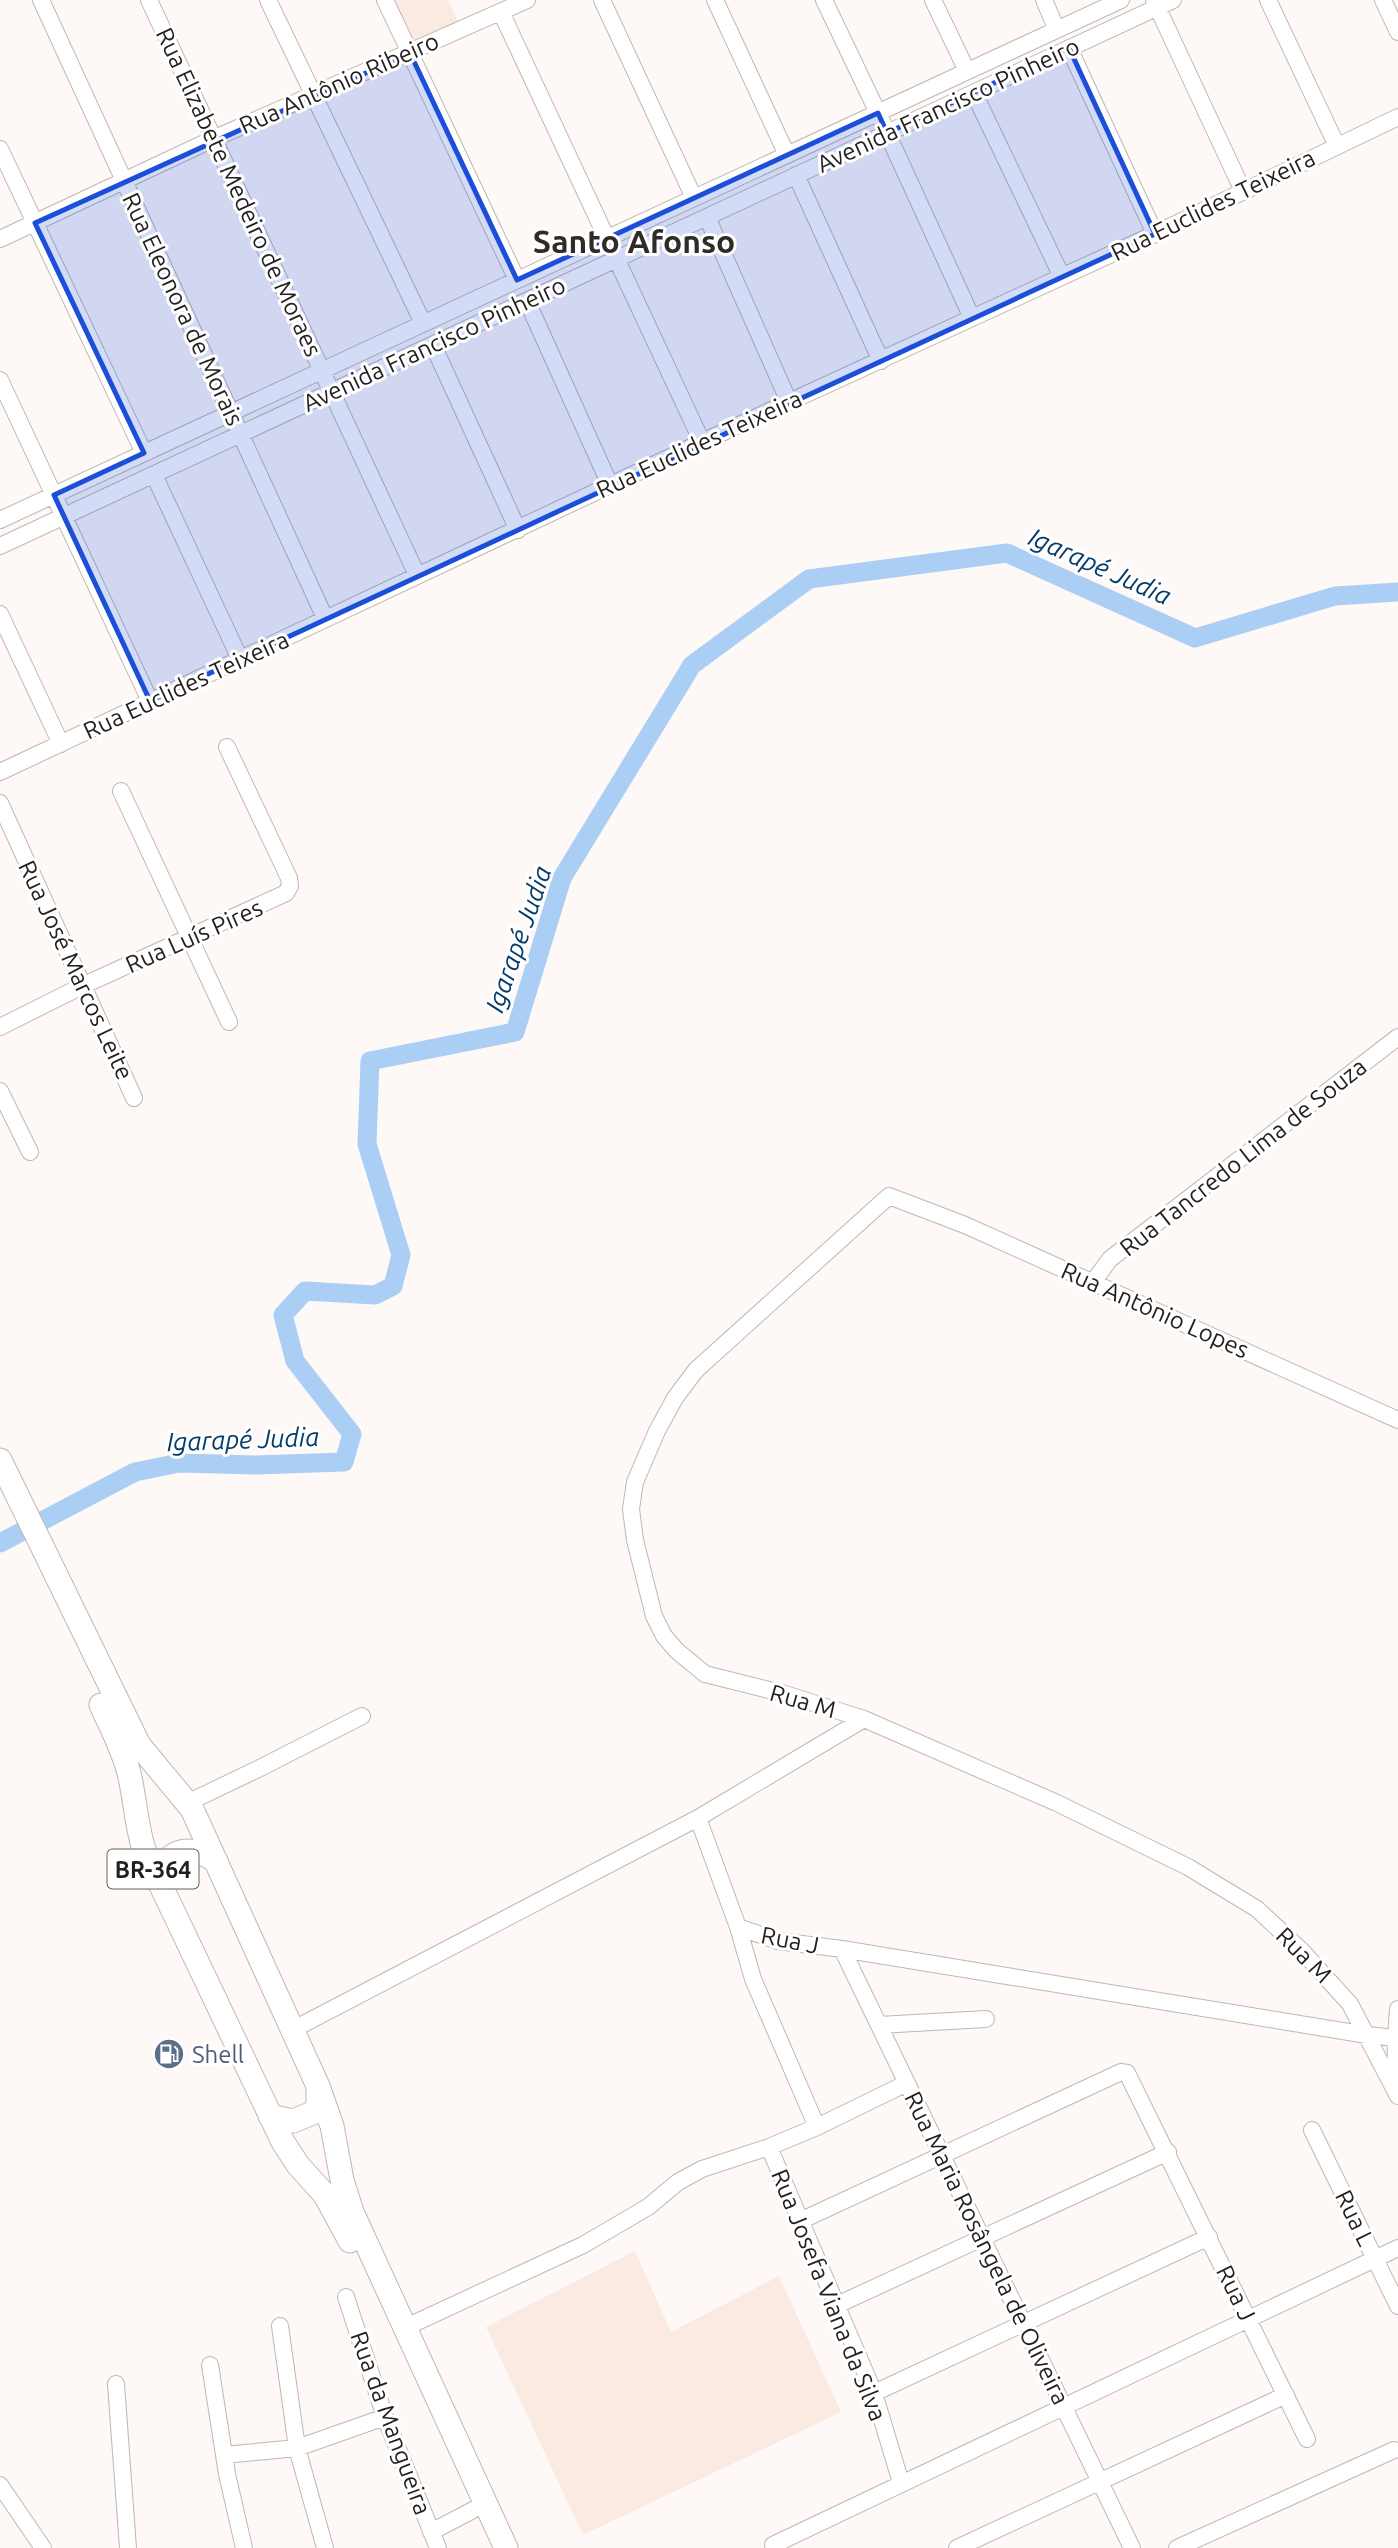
<svg xmlns="http://www.w3.org/2000/svg" width="1398" height="2548" viewBox="0 0 1398 2548" font-family="Ubuntu,sans-serif">
<rect width="100%" height="100%" fill="#fef9f7"/>
<path fill="#faeae1" d="M 395,0 L 448,0 L 458,21 L 414,41 Z
M 635,2251 L 671,2332 L 779,2276 L 841,2412 L 583,2535 L 486,2327 Z"/>
<g fill="none" stroke-linecap="round" stroke-linejoin="round">
<path stroke="#abcef5" stroke-width="19" d="M 0,1543 L 135,1472 L 179,1463 L 256,1465 L 344,1462 L 352,1434 L 295,1361 L 283,1315 L 305,1291 L 375,1295 L 393,1286 L 401,1255 L 367,1144 L 370,1061 L 515,1032 L 562,878 L 692,665 L 809,579 L 1007,553 L 1195,638 L 1335,596 L 1398,592"/>
<g stroke="#bfb7b2" stroke-width="18">
<path id="minor" d="M 41,0 L 325,618
M 149,0 L 417,575
M 268,0 L 423,323
M 385,0 L 517,280
M 602,0 L 694,198
M 715,0 L 787,155
M 824,0 L 878,113 L 972,318
M 933,0 L 967,71
M 1044,0 L 1057,30
M 1154,0 L 1243,191
M 1268,0 L 1337,146
M 1383,0 L 1398,32
M 501,12 L 702,442
M 1069,48 L 1155,234
M 974,93 L 1062,277
M 0,149 L 144,453
M 796,175 L 881,361
M 707,217 L 789,402
M 0,239 L 213,139 L 527,0
M 527,301 L 610,485
M 433,345 L 518,530
M 0,380 L 150,701
M 154,475 L 240,659
M 0,520 L 1121,0
M 0,546 L 1173,0
M 0,614 L 61,744
M 0,772 L 702,442 L 1155,234 L 1398,117
M 121,791 L 229,1022
M 0,803 L 134,1098
M 0,1027 L 82,986 L 286,893 L 290,886 L 289,878 L 227,747
M 0,1091 L 30,1152
M 1093,1282 L 1110,1259 L 1398,1037
M 1398,1420 L 965,1225 L 889,1196 L 696,1370 L 675,1398 L 657,1431 L 635,1482 L 631,1509 L 635,1540 L 654,1616 L 664,1636 L 677,1651 L 705,1674 L 785,1694 L 864,1719 L 1057,1803 L 1188,1867 L 1257,1909 L 1302,1951 L 1350,2004 L 1398,2096
M 187,1803 L 260,1768 L 362,1716
M 698,1818 L 864,1719
M 738,1927 L 778,1941 L 842,1949 L 1367,2035 L 1396,2038 L 1398,2009
M 842,1949 L 1132,2548
M 879,2025 L 986,2019
M 292,2030 L 698,1818 L 738,1927 L 753,1979 L 817,2127
M 1395,2086 L 1396,2038 L 1398,2038
M 1312,2130 L 1398,2306
M 769,2147 L 874,2393 L 901,2483
M 800,2221 L 1121,2072 L 1127,2073 L 1307,2439
M 346,2297 L 385,2417 L 438,2548
M 837,2305 L 1168,2152
M 280,2326 L 297,2448 L 325,2548
M 404,2328 L 583,2245 L 648,2207 L 678,2182 L 702,2169 L 769,2147 L 817,2127 L 907,2083
M 210,2365 L 227,2474 L 244,2548
M 116,2384 L 128,2548
M 874,2393 L 1209,2237
M 224,2455 L 297,2448 L 385,2417
M 0,2485 L 43,2548
M 431,2532 L 473,2510
M 773,2545 L 1398,2248
M 957,2548 L 1286,2395
M 1177,2548 L 1394,2450"/>
</g>
<g stroke="#bfb7b2" stroke-width="25">
<path id="highway" d="M 0,1460 L 139,1745 L 192,1809 L 318,2086 L 332,2126 L 342,2180 L 352,2212 L 506,2548
M 101,1705 C 111,1727 123,1749 129,1773 C 135,1798 136,1824 144,1850 L 283,2142 L 298,2165 L 325,2195 L 350,2241
M 160,1884 C 163,1849 188,1843 216,1861
M 270,2116 L 293,2121 L 315,2112 L 318,2104 L 318,2086"/>
</g>
<use href="#minor" stroke="#fff" stroke-width="16"/>
<use href="#highway" stroke="#fff" stroke-width="23"/>
</g>
<path fill="#1d4ed8" fill-opacity="0.2" stroke="#1d4ed8" stroke-width="5" stroke-linejoin="round" d="M 1069,48 L 1155,234 L 150,701 L 54,495 L 144,453 L 35,223 L 410,53 L 517,280 L 878,113 L 887,133 Z"/>
<defs>
<g id="fuel-disc" transform="scale(1.575)"><circle r="9.5" fill="#5c6f8a" stroke="#fff"/><path d="M-5.5-6h7V0h2V4h1.3V-2.5L3-4.5l.8-.8L6-3V5H2.5V1h-1V6h-7ZM-4.2-4.7v3.2H.2V-4.7Z" fill="#fff"/></g>
</defs>
<g fill-rule="evenodd">
<use href="#fuel-disc" x="169" y="2054"/>
</g>
<g text-anchor="middle" dominant-baseline="central" stroke-width="6" stroke-linejoin="round" paint-order="stroke">
<rect fill="#fff" stroke="#646261" stroke-width="2" x="107.5" y="1849.5" width="91" height="39" rx="5"/>
<g font-size="23" font-weight="bold" fill="#221f1d">
<text x="153" y="1869">BR-364</text>
</g>
<g font-size="24" fill="#221f1d" stroke="#fff">
<text transform="translate(339 83) rotate(-24)">Rua Antônio Ribeiro</text>
<text transform="translate(948 105) rotate(-25)">Avenida Francisco Pinheiro</text>
<text transform="translate(239 192) rotate(65)">Rua Elizabete Medeiro de Moraes</text>
<text transform="translate(1213 205) rotate(-26)">Rua Euclides Teixeira</text>
<text transform="translate(183 309) rotate(65)">Rua Eleonora de Morais</text>
<text transform="translate(434 344) rotate(-25)">Avenida Francisco Pinheiro</text>
<text transform="translate(699 444) rotate(-25)">Rua Euclides Teixeira</text>
<text transform="translate(186 685) rotate(-25)">Rua Euclides Teixeira</text>
<text transform="translate(194 936) rotate(-24)">Rua Luís Pires</text>
<text transform="translate(76 970) rotate(65)">Rua José Marcos Leite</text>
<text transform="translate(1243 1157) rotate(-38)">Rua Tancredo Lima de Souza</text>
<text transform="translate(1155 1310) rotate(24)">Rua Antônio Lopes</text>
<text transform="translate(803 1701) rotate(16)">Rua M</text>
<text transform="translate(790 1940) rotate(11)">Rua J</text>
<text transform="translate(1304 1955) rotate(45)">Rua M</text>
<text transform="translate(1355 2218) rotate(64)">Rua L</text>
<text transform="translate(987 2248) rotate(64)">Rua Maria Rosângela de Oliveira</text>
<text transform="translate(1236 2293) rotate(64)">Rua J</text>
<text transform="translate(829 2295) rotate(68)">Rua Josefa Viana da Silva</text>
<text transform="translate(391 2423) rotate(70)">Rua da Mangueira</text>
</g>
<g font-size="24" fill="#4e5e75" stroke="#fff" text-anchor="start">
<text x="192" y="2054">Shell</text>
</g>
<g font-size="26" font-style="italic" fill="#063c6b" stroke="#fff">
<text transform="translate(1100 566) rotate(24)">Igarapé Judia</text>
<text transform="translate(518 939) rotate(-71)">Igarapé Judia</text>
<text transform="translate(243 1439) rotate(-2)">Igarapé Judia</text>
</g>
<g font-size="32" font-weight="bold" fill="#312b28" stroke="#fff">
<text x="634" y="241">Santo Afonso</text>
</g>
</g>
</svg>
